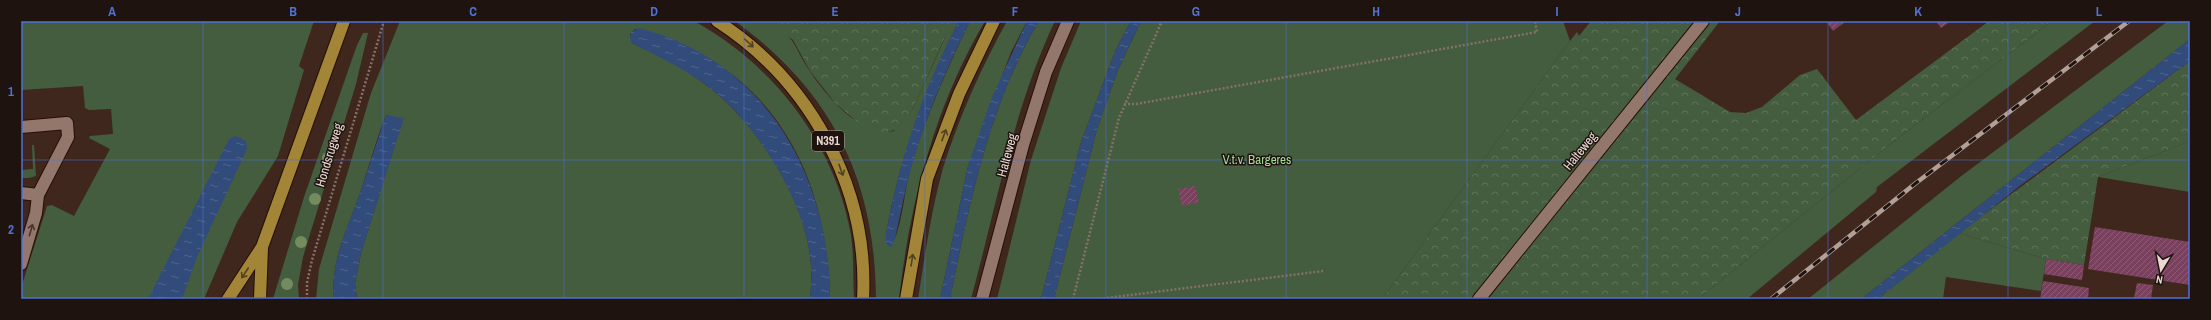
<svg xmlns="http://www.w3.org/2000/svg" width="2211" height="320" viewBox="0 0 2211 320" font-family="'Archivo Narrow',sans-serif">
<defs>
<pattern id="forest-crowns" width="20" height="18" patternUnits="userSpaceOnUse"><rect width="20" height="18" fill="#435d3e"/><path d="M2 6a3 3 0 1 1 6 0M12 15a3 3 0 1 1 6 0" fill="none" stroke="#5e7459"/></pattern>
<pattern id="water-ripples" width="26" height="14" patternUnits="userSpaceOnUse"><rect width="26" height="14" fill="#314b7a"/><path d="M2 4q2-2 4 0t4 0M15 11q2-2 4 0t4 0" fill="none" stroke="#4f648c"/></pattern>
<pattern id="building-hatch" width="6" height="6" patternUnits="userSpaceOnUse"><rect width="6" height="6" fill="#79415e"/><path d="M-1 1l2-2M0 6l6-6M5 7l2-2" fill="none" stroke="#8c5c74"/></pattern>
</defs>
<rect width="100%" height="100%" fill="#3f271e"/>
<path fill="#435d3e" d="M 21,21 L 314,21 L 299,66 L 304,70 L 278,156 L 237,222 L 204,299 L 21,299 L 21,288 L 47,206 L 52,205 L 74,216 L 110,149 L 89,138 L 90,136 L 113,134 L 111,109 L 89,110 L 85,108 L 83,86 L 21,90 Z
M 400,21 L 694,21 C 774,65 835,144 851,235 C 854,256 853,278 854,299 L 830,299 C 828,200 793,106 703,55 C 681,43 660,33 635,29 L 630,34 L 632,43 C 660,56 686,69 710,88 C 758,125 808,204 811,266 C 812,277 811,288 810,299 L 357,299 L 355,284 L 361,253 L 403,119 L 386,115 C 376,140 369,167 360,193 C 348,228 330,261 334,299 L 316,299 L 319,269 L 371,93 Z
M 735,21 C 745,21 760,18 769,21 C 787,27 796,47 804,62 C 821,90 858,138 894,131 L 913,109 L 951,24 L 954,21 L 959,21 C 923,93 901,154 886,234 L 886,243 L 893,243 C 904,219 904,188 912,163 C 927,114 948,67 970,21 L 985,21 C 935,106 910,202 899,299 L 876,299 C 875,179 832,92 735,21 Z
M 1007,21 L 1027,21 L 1011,52 L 968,166 L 940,299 L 918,299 C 925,255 931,211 943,168 C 959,117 981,68 1007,21 Z
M 1039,21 L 1055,21 C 1014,107 996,207 971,299 L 950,299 C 969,205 989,105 1039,21 Z
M 1081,21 L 1131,21 L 1116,49 L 1081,142 L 1041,299 L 997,299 L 1031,160 L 1061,68 Z
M 1141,21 L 1563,21 L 1570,41 L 1382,299 L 1054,299 L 1097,129 L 1118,70 Z
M 2052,21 L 2095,21 L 1877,187 L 1876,192 L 1747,299 L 1698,299 L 1889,145 Z
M 2168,21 L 2190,21 L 2190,39 L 1861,299 L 1808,299 L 1960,177 Z
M 363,33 L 368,33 L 356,84 L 303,257 L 298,285 L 299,299 L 273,299 L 304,197 L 357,45 Z
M 2190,141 L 2190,192 L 2098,177 Z
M 32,145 L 34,145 L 36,176 L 29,178 L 21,178 L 21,170 L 33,169 Z
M 1959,233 L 2046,259 L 2041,291 L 1946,277 L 1943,299 L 1878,299 Z"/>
<path fill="url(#forest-crowns)" d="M 769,21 L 954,21 L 943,41 L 913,109 L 898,129 L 883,133 L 862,126 L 835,103 L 810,71 L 793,40 Z
M 1591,21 L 1696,21 L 1472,299 L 1382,299 L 1570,41 L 1577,32 L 1579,36 Z
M 1709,21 L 1720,21 L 1675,79 L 1730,112 L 1746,113 L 1762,107 L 1800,75 L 1817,69 L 1856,120 L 1989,21 L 2052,21 L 1889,145 L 1698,299 L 1488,299 L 1668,69 Z
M 2190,61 L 2190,141 L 2098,177 L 2084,265 L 2046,259 L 1959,233 Z"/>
<path fill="url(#water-ripples)" d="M 959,21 L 970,21 C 947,68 926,115 912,165 C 905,189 900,215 895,239 L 891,247 L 888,246 L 886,243 L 886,234 C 900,158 923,89 959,21 Z
M 1027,21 L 1039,21 C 989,105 969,205 950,299 L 940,299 L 968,166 L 992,97 Z
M 1131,21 L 1141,21 L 1118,70 L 1097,129 L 1054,299 L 1041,299 L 1081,142 L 1116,49 Z
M 639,28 C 764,60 830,175 830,299 L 810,299 C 811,288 812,277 811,266 C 808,205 758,125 710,88 C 686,69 659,57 632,43 L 630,37 L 631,32 Z
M 2190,39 L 2190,61 L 2021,185 L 1878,299 L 1861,299 Z
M 386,115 L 404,118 L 361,253 L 355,284 L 357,299 L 334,299 C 330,261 348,228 360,193 C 369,167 377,141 386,115 Z
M 236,136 L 246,141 L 247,149 L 197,257 L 182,299 L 148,299 L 228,141 L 230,138 Z"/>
<path fill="url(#building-hatch)" d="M 1826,21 L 1846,21 L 1833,31 Z
M 1936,21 L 1951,21 L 1941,28 Z
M 1195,186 L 1199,202 L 1182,206 L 1178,189 Z
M 2095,227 L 2190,242 L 2190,285 L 2088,269 Z
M 2046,259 L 2084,265 L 2082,280 L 2044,274 Z
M 2043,281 L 2089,288 L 2088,299 L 2040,299 Z
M 2137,283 L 2153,285 L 2151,299 L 2134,298 Z"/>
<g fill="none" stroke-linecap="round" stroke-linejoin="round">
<g stroke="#250f07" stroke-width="14">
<path id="minor" d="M 21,127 L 67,123 L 68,137 L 38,195 L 21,193
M 21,264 L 36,213 L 38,195
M 982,299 L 1023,145 L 1046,72 L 1068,21
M 1479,299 L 1703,21"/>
</g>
<g stroke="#250f07" stroke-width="14">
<path id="major" d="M 717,21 C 810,81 869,188 863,299
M 228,299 L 262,247 L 344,21
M 260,299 L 262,248
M 906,299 L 927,179 L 959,94 L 994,21"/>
</g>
<path stroke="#867169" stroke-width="2.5" stroke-dasharray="2 2" stroke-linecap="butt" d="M 1124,104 L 1136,104 L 1537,32 L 1535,21
M 307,299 L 307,283 L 312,260 L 384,21
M 1073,299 L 1119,118 L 1162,21
M 1099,299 L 1323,271"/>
<use href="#minor" stroke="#94776c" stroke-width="12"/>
<use href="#major" stroke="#a28537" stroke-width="12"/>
<g stroke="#b29f98" stroke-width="4.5">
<path id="rail" d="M 1771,299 L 1916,183 L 2129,21"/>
</g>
<use href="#rail" stroke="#1e130f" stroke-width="3" stroke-dasharray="9" stroke-linecap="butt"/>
</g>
<g fill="#748b5f">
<circle cx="328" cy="158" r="6"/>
<circle cx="315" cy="199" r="6"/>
<circle cx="301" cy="242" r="6"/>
<circle cx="287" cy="284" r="6"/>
</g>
<defs><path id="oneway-shaft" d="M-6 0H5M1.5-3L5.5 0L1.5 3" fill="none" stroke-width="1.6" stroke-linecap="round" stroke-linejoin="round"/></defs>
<g stroke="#53411f">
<use href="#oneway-shaft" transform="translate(749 43) rotate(42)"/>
<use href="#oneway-shaft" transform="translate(944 135) rotate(-70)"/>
<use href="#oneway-shaft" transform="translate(841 170) rotate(70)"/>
<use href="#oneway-shaft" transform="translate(912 260) rotate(-81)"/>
<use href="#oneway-shaft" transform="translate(245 273) rotate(123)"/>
</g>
<use stroke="#473630" href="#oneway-shaft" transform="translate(31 230) rotate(-74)"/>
<path fill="none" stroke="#5071d7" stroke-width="1" stroke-opacity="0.55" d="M 203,21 L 203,299M 383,21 L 383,299M 564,21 L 564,299M 744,21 L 744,299M 925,21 L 925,299M 1106,21 L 1106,299M 1286,21 L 1286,299M 1467,21 L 1467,299M 1647,21 L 1647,299M 1828,21 L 1828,299M 2008,21 L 2008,299M 21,160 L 2190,160"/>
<g text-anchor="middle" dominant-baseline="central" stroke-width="3" stroke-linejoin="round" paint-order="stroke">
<rect fill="#1e130f" stroke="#ad9e98" stroke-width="1" x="812" y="131" width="32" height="20" rx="3"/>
<g font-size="12" font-weight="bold" fill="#ead9d3">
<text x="828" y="141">N391</text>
</g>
<g font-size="13" fill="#ead9d3" stroke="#1e130f">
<text transform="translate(1580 151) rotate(-51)">Halteweg</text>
<text transform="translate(329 155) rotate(-73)">Hondsrugweg</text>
<text transform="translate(1007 155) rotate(-75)">Halteweg</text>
</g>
<g font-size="13" fill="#9fdc94" stroke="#1e130f">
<text x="1257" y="159">V.t.v. Bargeres</text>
</g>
</g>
<rect width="2211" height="320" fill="none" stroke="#1e130f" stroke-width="44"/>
<g transform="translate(2161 270) rotate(190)" stroke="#1e130f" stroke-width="3" paint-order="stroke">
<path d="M0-3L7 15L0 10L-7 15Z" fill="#ead9d3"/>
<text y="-6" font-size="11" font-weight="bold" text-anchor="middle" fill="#ead9d3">N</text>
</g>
<rect x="22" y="22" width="2167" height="276" fill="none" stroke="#5071d7" stroke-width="1.5"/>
<g font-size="13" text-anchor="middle" font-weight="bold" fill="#5071d7">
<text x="112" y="16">A</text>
<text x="293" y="16">B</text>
<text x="473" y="16">C</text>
<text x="654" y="16">D</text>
<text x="835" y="16">E</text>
<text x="1015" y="16">F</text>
<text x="1196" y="16">G</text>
<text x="1376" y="16">H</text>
<text x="1557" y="16">I</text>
<text x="1738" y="16">J</text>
<text x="1918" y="16">K</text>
<text x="2099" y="16">L</text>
<text x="11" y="96">1</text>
<text x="11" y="234">2</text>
</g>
</svg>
